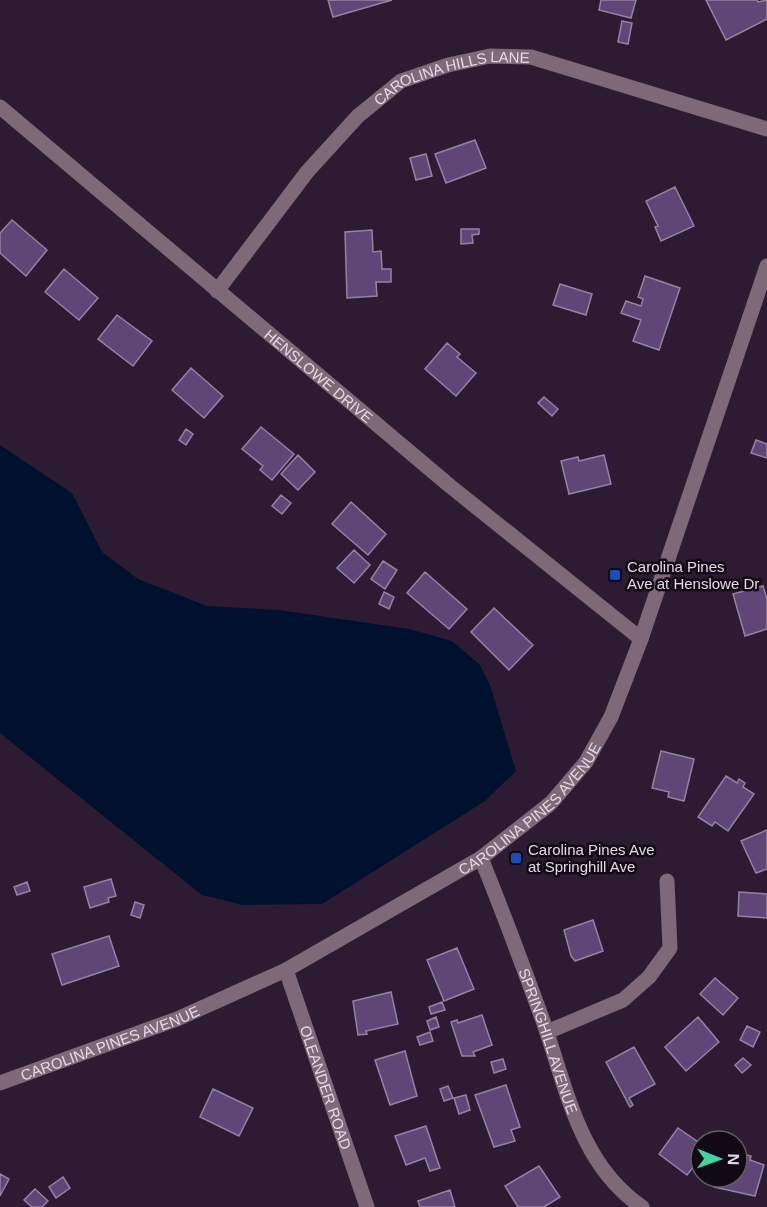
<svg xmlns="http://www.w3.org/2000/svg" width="767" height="1207" viewBox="0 0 767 1207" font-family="Helvetica,sans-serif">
<rect width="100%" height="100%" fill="#2d1b34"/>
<path fill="#00112d" d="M 0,445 L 72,493 L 102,552 L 138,579 L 207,606 L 279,610 L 409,629 L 452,641 L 480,665 L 490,685 L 516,771 L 485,801 L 322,904 L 243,905 L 202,895 L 0,733 Z"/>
<path fill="#604676" stroke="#9383a3" stroke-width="1.5" d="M 328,0 L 392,0 L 333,17 Z
M 601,0 L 636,0 L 631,18 L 599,10 Z
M 706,0 L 757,0 L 758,2 L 767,0 L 767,19 L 726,40 Z
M 622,21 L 632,23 L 628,44 L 618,42 Z
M 475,140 L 486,168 L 446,183 L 435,154 Z
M 426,154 L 432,176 L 416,180 L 410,158 Z
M 675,187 L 694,226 L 661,241 L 655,227 L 658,226 L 646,201 Z
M 12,220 L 47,250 L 26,276 L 0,253 L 0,233 Z
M 461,229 L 479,229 L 479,234 L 472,235 L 473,243 L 461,244 Z
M 372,230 L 373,252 L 381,251 L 382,269 L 391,269 L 391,282 L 376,282 L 377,296 L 347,298 L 345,232 Z
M 64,269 L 98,298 L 79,320 L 45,292 Z
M 645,276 L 680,288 L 659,350 L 633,341 L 641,320 L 621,313 L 626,301 L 641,306 L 643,299 L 638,297 Z
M 560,284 L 592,294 L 586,315 L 553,305 Z
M 117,315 L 152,341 L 133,366 L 98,339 Z
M 447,343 L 460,354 L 457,357 L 476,373 L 456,396 L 425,369 Z
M 191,368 L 223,396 L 204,418 L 172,390 Z
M 544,397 L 558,409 L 552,416 L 538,403 Z
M 261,427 L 294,454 L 272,480 L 260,470 L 263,466 L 242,449 Z
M 186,429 L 193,434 L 186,445 L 179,440 Z
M 756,440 L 767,444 L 767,458 L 751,453 Z
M 298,455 L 315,472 L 298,490 L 281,474 Z
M 604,455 L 611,484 L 569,494 L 561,461 L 578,457 L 579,461 Z
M 281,495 L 291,503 L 282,514 L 272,506 Z
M 351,502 L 386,534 L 368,555 L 332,524 Z
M 354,550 L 370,565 L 354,583 L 337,568 Z
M 383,561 L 397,570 L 385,589 L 371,579 Z
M 425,572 L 467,609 L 449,629 L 407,593 Z
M 763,586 L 767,599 L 767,629 L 745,636 L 733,594 Z
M 384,592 L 394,597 L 389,609 L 379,604 Z
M 494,608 L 533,645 L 509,670 L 471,632 Z
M 661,751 L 694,759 L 684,801 L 668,797 L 669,792 L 652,788 Z
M 726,776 L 737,783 L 739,779 L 745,783 L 743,787 L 754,794 L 728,831 L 715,822 L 712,826 L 698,817 Z
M 767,830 L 767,869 L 756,873 L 741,841 Z
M 111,879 L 116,896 L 108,898 L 109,902 L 90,908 L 84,887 Z
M 27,882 L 30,891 L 17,895 L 14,887 Z
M 739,892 L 767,894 L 767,918 L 738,916 Z
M 135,902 L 144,905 L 140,918 L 131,915 Z
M 593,920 L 603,951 L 575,961 L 571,956 L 564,930 Z
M 109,936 L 119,966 L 62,985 L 52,954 Z
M 457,948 L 474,989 L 444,1001 L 427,960 Z
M 715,978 L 738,998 L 723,1015 L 700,994 Z
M 391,992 L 398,1024 L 366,1031 L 367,1034 L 358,1035 L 353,1001 Z
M 442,1002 L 445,1010 L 431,1014 L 429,1007 Z
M 482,1015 L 492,1045 L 473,1052 L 475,1056 L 462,1056 L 451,1022 L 457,1020 L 458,1023 Z
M 436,1017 L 439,1027 L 430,1030 L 427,1021 Z
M 698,1017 L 719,1042 L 686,1071 L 665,1047 Z
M 747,1026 L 760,1032 L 753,1047 L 740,1040 Z
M 430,1032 L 433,1041 L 420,1045 L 417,1037 Z
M 634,1047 L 655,1084 L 629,1098 L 633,1105 L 630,1107 L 606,1062 Z
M 405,1051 L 417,1096 L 390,1105 L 375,1060 Z
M 743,1058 L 751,1065 L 742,1073 L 735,1065 Z
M 503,1059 L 506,1069 L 494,1073 L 491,1062 Z
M 506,1085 L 520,1127 L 511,1130 L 515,1141 L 494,1147 L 475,1095 Z
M 448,1086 L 453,1098 L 444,1101 L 440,1089 Z
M 213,1089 L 253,1108 L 239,1136 L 200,1117 Z
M 466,1095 L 470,1110 L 459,1114 L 454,1098 Z
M 426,1126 L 440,1168 L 430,1171 L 425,1158 L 406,1165 L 395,1136 Z
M 678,1128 L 701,1144 L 701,1157 L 687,1175 L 659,1154 Z
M 742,1154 L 751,1156 L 750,1160 L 764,1165 L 755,1196 L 714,1187 L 717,1177 L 737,1177 L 737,1157 L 741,1158 Z
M 539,1166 L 560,1197 L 544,1207 L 518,1207 L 505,1186 Z
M 0,1174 L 9,1179 L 0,1196 Z
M 63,1177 L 70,1188 L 56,1198 L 49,1187 Z
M 35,1189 L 48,1201 L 42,1207 L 32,1207 L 24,1200 Z
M 450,1190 L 455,1207 L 420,1207 L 418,1201 Z"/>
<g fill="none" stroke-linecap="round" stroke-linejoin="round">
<g stroke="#7f6877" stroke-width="15">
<path id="s1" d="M 0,107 L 450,486 L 641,639"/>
<path id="s2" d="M 217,291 L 307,172 L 358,116 L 401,81 L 448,65 L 490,56 L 531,57 L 767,129"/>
<path id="s3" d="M 481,858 C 503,912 523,966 543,1021 C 567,1089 579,1164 642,1207"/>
<path id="s4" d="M 286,970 L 367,1207"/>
<path d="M 547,1032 L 623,1000 L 649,977 L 670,948 L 667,881"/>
<path id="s5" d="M 0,1083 L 177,1019 L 286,970 L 481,858 L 551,803 L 586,762 L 611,717 L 641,639 L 767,266"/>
</g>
</g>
<g fill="#1a4fb4" stroke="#110914" stroke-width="2">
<rect x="609" y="569" width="12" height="12" rx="3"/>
<rect x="510" y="852" width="12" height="12" rx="3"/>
</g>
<g text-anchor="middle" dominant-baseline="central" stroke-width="5" stroke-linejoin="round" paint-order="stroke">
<g font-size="15" fill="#e4d9e9" stroke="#110914">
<text stroke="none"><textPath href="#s2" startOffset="330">CAROLINA HILLS LANE</textPath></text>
<text stroke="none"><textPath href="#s1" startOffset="417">HENSLOWE DRIVE</textPath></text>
<text stroke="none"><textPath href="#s5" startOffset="602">CAROLINA PINES AVENUE</textPath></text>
<text stroke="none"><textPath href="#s3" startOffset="195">SPRINGHILL AVENUE</textPath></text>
<text stroke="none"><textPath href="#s5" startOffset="117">CAROLINA PINES AVENUE</textPath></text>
<text stroke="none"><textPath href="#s4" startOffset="124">OLEANDER ROAD</textPath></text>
</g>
<g font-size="15" fill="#e4d9e9" stroke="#110914" text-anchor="start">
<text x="627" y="566">Carolina Pines<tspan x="627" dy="17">Ave at Henslowe Dr</tspan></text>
<text x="528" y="849">Carolina Pines Ave<tspan x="528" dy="17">at Springhill Ave</tspan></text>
</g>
</g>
<g transform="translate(719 1159) rotate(91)"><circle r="28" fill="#110914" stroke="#655c69" stroke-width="1.5"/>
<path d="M0-4.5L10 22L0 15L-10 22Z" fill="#41d4a1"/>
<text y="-9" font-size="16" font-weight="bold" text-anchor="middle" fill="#e4d9e9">N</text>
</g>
</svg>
